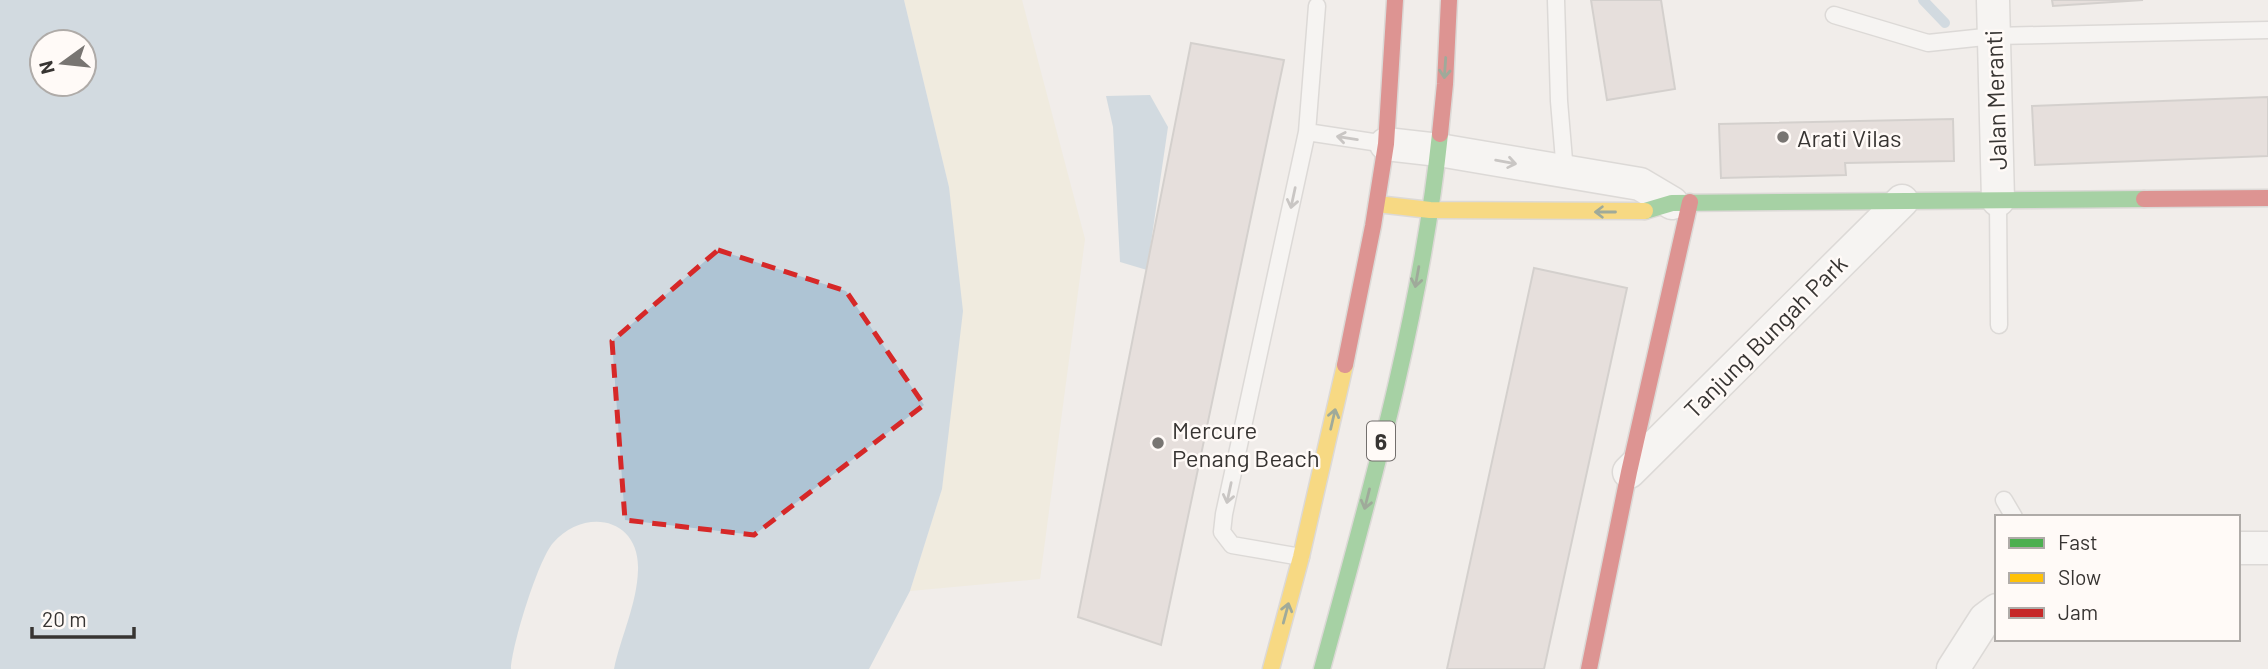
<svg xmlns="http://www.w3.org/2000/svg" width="2268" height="669" viewBox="0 0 2268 669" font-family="Barlow,sans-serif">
<rect width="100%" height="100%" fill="#f1edea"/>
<path fill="#efe8d2" d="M 904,0 L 1022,0 L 1085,239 L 1040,579 L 910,591 L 942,489 L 949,187 Z"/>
<path fill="#aec4d4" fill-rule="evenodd" d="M 0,0 L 904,0 L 949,187 L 963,311 L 942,489 L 910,591 L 869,669 L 614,669 C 621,636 637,604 638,570 C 640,517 584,507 553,543 C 538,560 512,645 511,669 L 0,669 ZM 42,42 L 84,42 L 84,84 L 42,84 Z
M 1150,95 L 1168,127 L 1147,270 L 1120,262 L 1113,127 L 1106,96 Z"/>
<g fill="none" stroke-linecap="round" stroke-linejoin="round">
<path stroke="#aec4d4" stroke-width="10" d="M 1923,0 L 1945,23"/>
</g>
<path fill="#d9cfcd" stroke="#b2aeac" stroke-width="2" d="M 1591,0 L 1661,0 L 1675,89 L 1607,100 Z
M 2052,0 L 2143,0 L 2053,6 Z
M 1191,43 L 1284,60 L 1161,645 L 1078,617 Z
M 2268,97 L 2268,156 L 2035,165 L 2032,106 Z
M 1953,119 L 1954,161 L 1845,163 L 1846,175 L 1721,178 L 1719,124 Z
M 1534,268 L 1627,288 L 1544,669 L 1447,669 Z"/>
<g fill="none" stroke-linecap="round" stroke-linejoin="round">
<g stroke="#c4c2c0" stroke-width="19">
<path id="lane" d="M 1556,0 L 1559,101 L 1565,172
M 1834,15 L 1928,43 L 1994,36 L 2268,30
M 1307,132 L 1386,144
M 1998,200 L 1999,325
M 2004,500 L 2014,517
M 1301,557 L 1232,545 L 1222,532 L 1224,514 L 1307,132 L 1317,6"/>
</g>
<g stroke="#c4c2c0" stroke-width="35">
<path id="street" d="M 1993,0 L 1998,200
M 1386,144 L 1439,150 L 1640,184 L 1672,203
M 1629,472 L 1902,201
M 2238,548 L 2268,548
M 1953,669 L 1985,619 L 1997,610"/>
</g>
<g stroke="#c4c2c0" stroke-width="19">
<path id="fast" d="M 1645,211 L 1672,203 L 2144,199
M 1322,669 C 1370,493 1421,316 1440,134"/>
</g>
<g stroke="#c4c2c0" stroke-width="19">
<path id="slow" d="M 1377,204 L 1430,210 L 1645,211
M 1271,669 L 1301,557 L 1345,365"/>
</g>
<g stroke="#c4c2c0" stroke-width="19">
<path id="jam" d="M 1440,134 L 1445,84 L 1449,0
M 2144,199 L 2268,198
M 1345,365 L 1373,226 L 1386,144 L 1395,0
M 1589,669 L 1629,472 L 1690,202"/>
</g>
<use href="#lane" stroke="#fdfcfc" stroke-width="16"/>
<use href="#street" stroke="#fdfcfc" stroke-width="32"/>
<use href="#fast" stroke="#4caf50" stroke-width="16"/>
<use href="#slow" stroke="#ffc107" stroke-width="16"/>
<use href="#jam" stroke="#c62828" stroke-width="16"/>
</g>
<defs><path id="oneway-shaft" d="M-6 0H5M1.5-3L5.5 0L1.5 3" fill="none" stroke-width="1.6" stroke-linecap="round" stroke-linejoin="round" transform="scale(1.75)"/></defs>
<g stroke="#3d593b">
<use href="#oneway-shaft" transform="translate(1445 68) rotate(94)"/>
<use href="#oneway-shaft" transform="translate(1605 212) rotate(-180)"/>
<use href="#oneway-shaft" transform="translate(1417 277) rotate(100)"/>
<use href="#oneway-shaft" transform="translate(1333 419) rotate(-77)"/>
<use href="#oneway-shaft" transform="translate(1367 499) rotate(104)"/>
<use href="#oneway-shaft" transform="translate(1286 613) rotate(-75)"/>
</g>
<g stroke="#9a9897">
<use href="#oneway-shaft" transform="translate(1347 138) rotate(-171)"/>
<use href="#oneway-shaft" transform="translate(1506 162) rotate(10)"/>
<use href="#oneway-shaft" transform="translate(1293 198) rotate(102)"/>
<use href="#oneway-shaft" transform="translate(1229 493) rotate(102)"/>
</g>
<path d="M0 0H2268V669H0ZM 718,250 L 846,291 L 924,405 L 754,535 L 625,520 L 612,341 Z" fill="#f1edea" fill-opacity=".55" fill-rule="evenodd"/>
<path fill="none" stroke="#d62828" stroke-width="5" stroke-dasharray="14 9" stroke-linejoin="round" d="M 718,250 L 846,291 L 924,405 L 754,535 L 625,520 L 612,341 Z"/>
<g fill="#787572" stroke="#fffaf7" stroke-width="2.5">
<circle cx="1783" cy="137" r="7"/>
<circle cx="1158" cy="443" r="7"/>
</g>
<g text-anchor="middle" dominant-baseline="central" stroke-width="5" stroke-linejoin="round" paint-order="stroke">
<rect fill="#fffaf7" stroke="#736f6d" stroke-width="2" x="1367" y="421.5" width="28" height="39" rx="5"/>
<g font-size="23" font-weight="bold" fill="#373432">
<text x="1381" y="441">6</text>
</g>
<g font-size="24" fill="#373432" stroke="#fffaf7">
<text transform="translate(1995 100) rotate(-92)">Jalan Meranti</text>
<text transform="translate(1765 336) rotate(-45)">Tanjung Bungah Park</text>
</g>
<g font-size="24" fill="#373432" stroke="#fffaf7" text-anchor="start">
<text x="1797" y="137">Arati Vilas</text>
<text x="1172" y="429">Mercure<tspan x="1172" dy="28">Penang Beach</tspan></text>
</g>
</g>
<rect x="1995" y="515" width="245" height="126" fill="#fffaf7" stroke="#afaba8" stroke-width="2"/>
<rect x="2009" y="538" width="35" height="10" fill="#4caf50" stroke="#afaba8" stroke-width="2"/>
<text x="2058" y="550" font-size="21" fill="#373432">Fast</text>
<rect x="2009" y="573" width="35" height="10" fill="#ffc107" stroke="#afaba8" stroke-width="2"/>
<text x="2058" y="585" font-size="21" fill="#373432">Slow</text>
<rect x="2009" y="608" width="35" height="10" fill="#c62828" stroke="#afaba8" stroke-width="2"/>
<text x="2058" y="620" font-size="21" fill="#373432">Jam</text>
<g transform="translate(63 63) rotate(255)"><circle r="33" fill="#fffaf7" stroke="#afaba8" stroke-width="2"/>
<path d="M0-5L12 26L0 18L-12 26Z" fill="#787572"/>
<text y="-10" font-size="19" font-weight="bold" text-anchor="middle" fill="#373432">N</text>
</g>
<path d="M32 627v10h102v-10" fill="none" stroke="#373432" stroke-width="3.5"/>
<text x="42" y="627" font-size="21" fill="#373432" stroke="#fffaf7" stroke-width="5" paint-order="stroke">20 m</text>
</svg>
